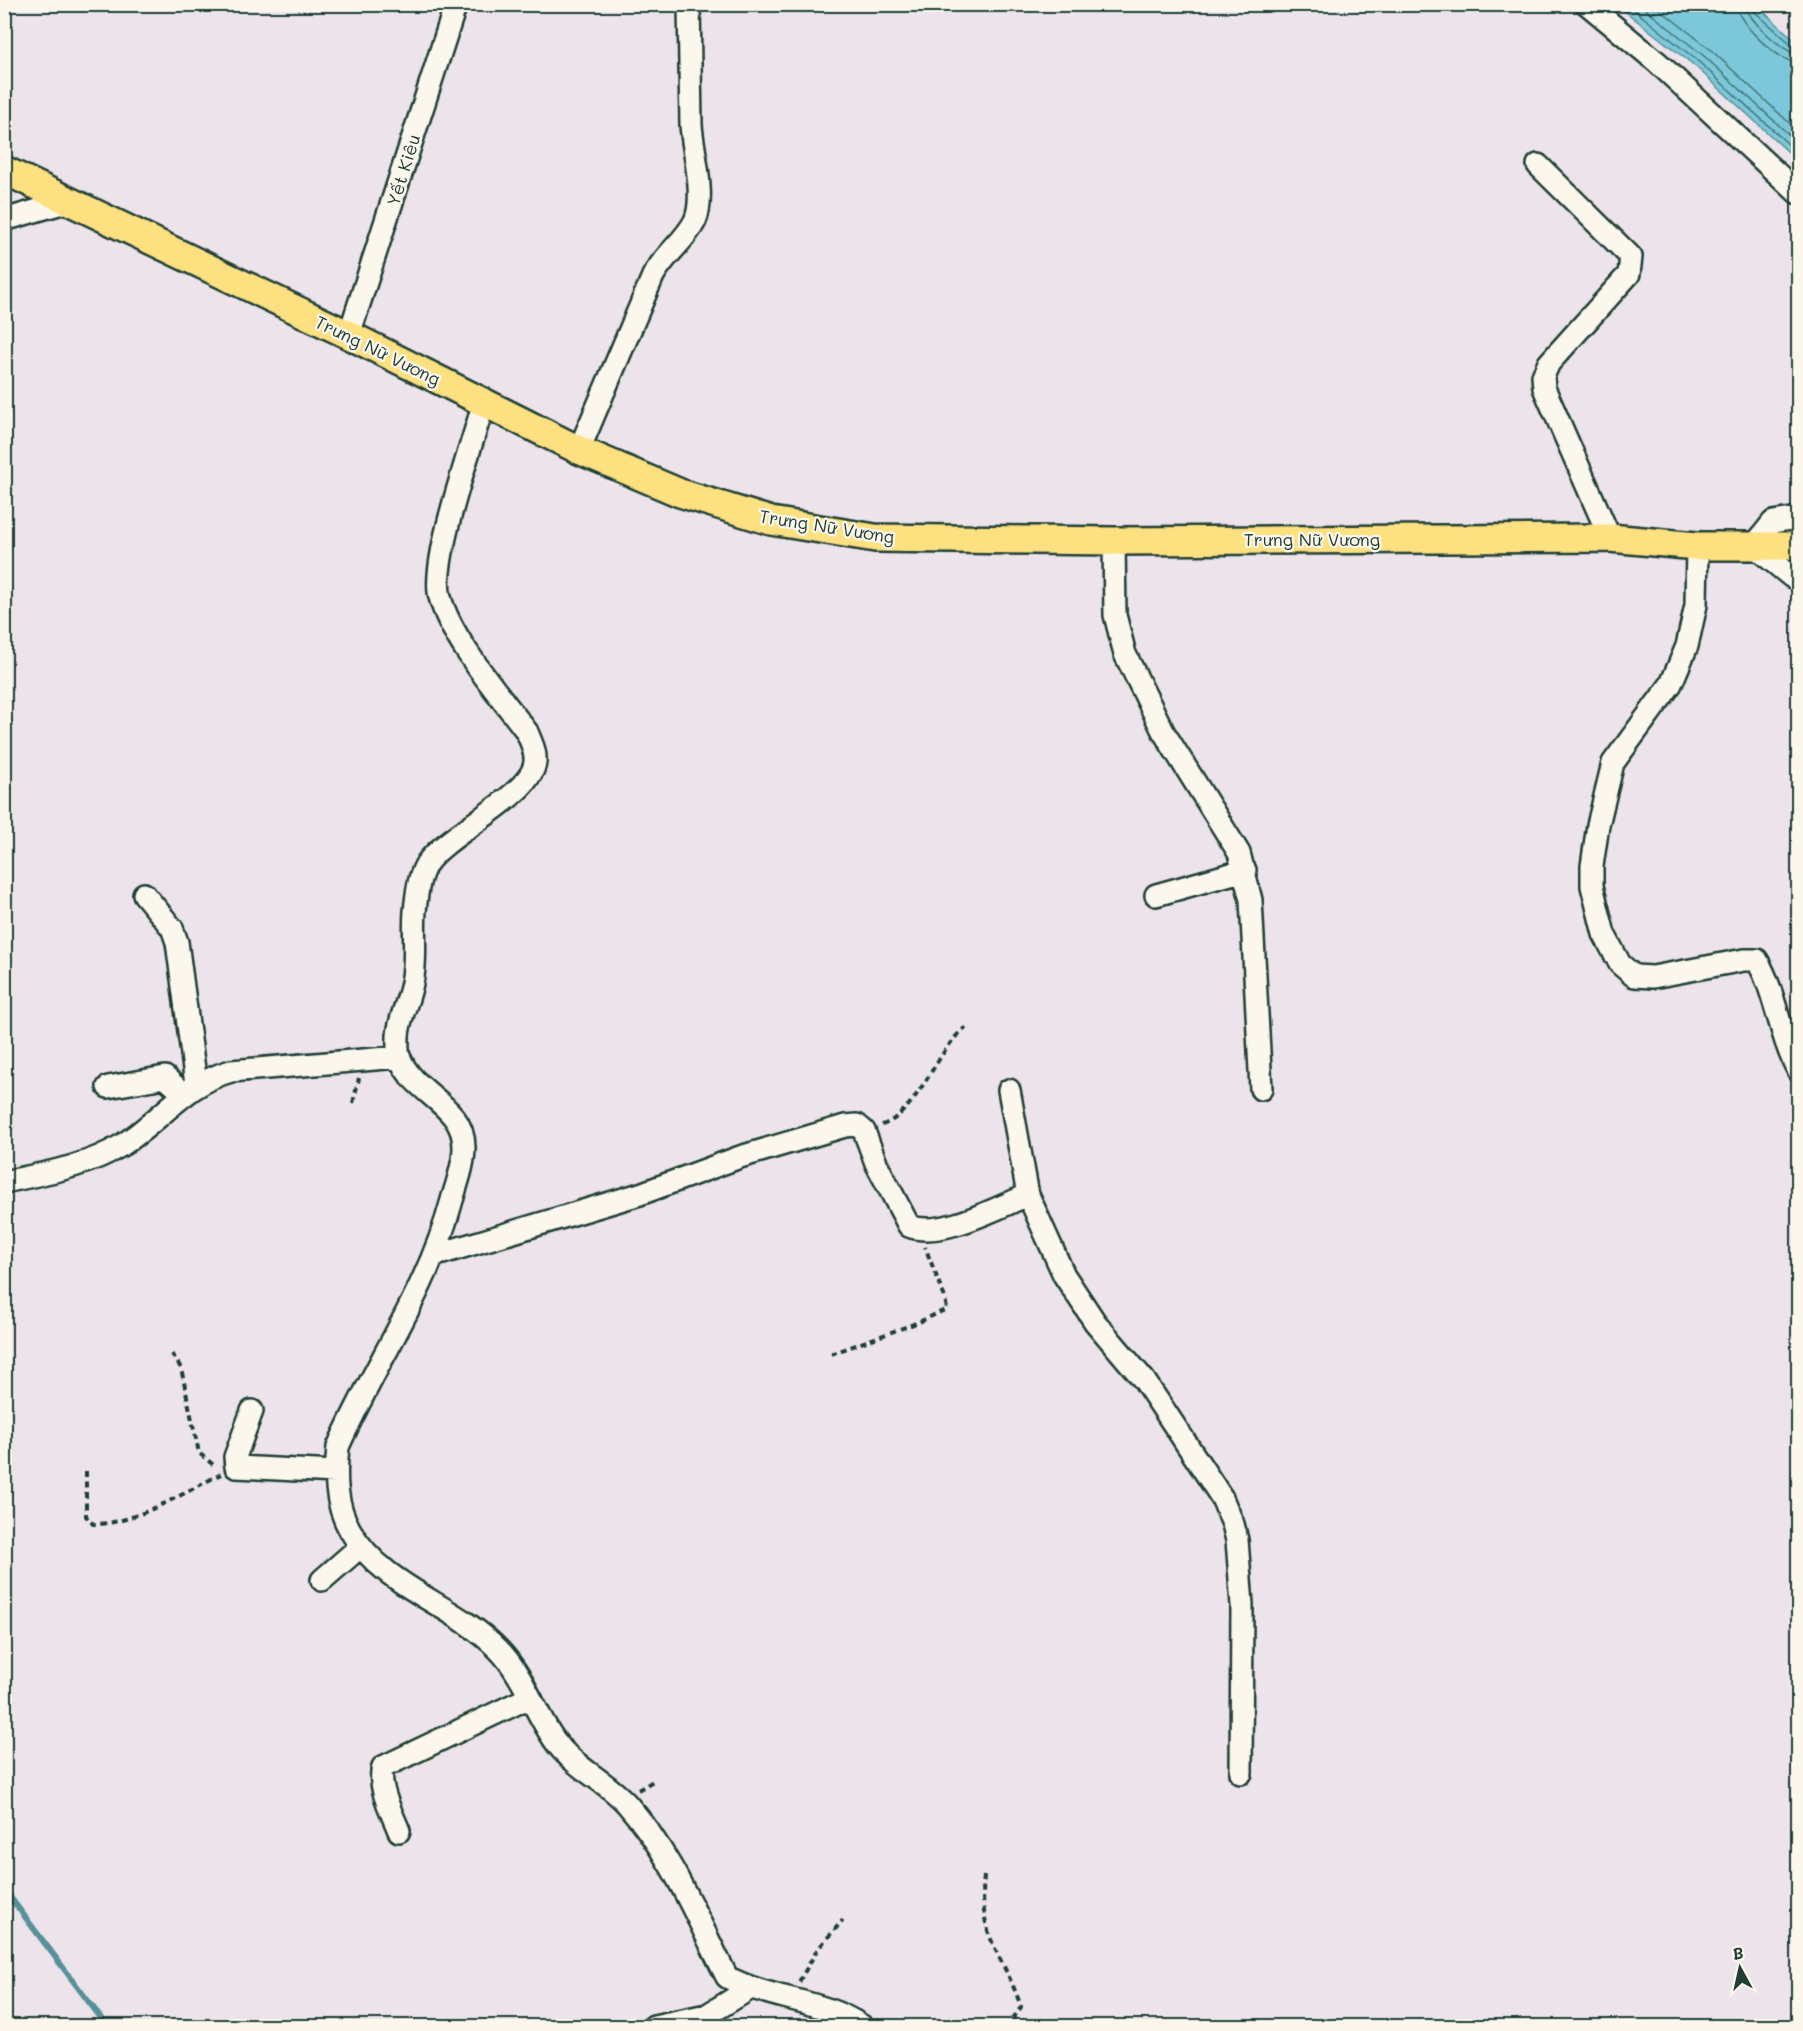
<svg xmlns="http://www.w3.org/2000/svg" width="1803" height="2031" viewBox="0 0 1803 2031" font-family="Mali,sans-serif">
<rect width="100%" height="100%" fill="#ede4eb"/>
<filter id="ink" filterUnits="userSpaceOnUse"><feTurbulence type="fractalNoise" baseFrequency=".0167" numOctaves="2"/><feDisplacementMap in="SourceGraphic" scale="12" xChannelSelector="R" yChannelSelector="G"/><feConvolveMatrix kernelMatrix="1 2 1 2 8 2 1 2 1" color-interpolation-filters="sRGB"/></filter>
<g filter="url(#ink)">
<path fill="#7bc8da" stroke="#569098" stroke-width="1.5" d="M 1617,5 L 1756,5 L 1798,43 L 1798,161 L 1695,66 Z"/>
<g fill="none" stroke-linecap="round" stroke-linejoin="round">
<path stroke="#447576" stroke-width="1.5" d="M 1627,4 L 1699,62 L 1798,153
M 1639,4 L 1704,56 L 1798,143
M 1653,4 L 1710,49 L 1798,131
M 1736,4 C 1737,23 1780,63 1798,63
M 1745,4 C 1746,18 1785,54 1798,54
M 1752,4 L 1755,12 L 1792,45 L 1798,47"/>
<path stroke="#569098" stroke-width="6" d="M 4,1889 L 107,2026"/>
<g stroke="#1f3d34" stroke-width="26">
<path id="minor" d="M 1587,4 L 1657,62 L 1798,193
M 1538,165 L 1631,257 L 1629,274 L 1549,363 L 1543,376 L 1544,388 L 1610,538
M 4,220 L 69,201
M 349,335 L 456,4
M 484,402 C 473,442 430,562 440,597 C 451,640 500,695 527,732 C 531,742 536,751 535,762 C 532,795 448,833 427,863 C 418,877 417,894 415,911 C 413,935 417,959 412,983 C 409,1001 399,1018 398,1036 C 398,1043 397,1052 400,1058 C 413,1094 464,1104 464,1147 C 464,1165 457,1183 452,1200 C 428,1290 375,1363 338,1447 C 335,1476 335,1504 350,1530 C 383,1588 453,1603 498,1649 C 525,1676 535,1715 558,1745 C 577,1769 607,1782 627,1804 C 672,1855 697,1919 727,1977 C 770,2000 822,1999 862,2026
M 579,450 L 653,276 C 664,255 685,241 695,221 C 706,196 693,152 691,125 C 690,85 690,44 689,4
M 1798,518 L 1773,522 L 1754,546 L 1792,577 L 1798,577
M 1114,541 L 1115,615 L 1125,654 L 1163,731 L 1239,853 L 1251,900 L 1261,1089
M 1697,546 L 1696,605 L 1687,646 L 1671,684 L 1613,763 L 1598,825 L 1592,866 L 1592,886 L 1604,934 L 1620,964 L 1634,976 L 1653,977 L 1744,960 L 1757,960 C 1776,992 1779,1035 1798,1070
M 144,894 L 172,928 L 177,942 L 196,1084
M 1156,895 L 1245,870
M 108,1087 L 165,1077 L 185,1095
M 1009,1090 L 1028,1195 L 1064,1275 L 1095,1322 L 1144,1380 L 1178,1431 L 1222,1498 L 1233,1524 L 1237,1540 L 1242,1605 L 1241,1773
M 4,1182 C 45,1173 86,1167 122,1145 C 160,1121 186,1083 231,1071 L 399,1057
M 436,1255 L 640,1194 L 740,1157 L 845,1126 L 857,1125 L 864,1131 L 876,1163 L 909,1226 C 940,1239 998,1207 1028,1195
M 252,1411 L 235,1457 L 236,1467 L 336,1472
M 322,1580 L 361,1546
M 399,1831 C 392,1813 377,1786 383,1767 L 530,1697
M 654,2026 L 707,2015 L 751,1988"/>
</g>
<g stroke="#1f3d34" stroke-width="32">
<path id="major" d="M 4,170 L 349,335 L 579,450 L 680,493 L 771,521 L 875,538 L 1114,541 L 1610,538 L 1697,546 L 1798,546"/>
</g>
<path stroke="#1f3d34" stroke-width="4" stroke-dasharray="6 4.5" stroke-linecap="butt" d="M 353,1103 L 359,1078
M 882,1125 C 918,1113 935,1051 966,1027
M 172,1354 L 181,1368 L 199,1453 L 216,1467
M 831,1354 L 919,1322 L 947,1309 L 945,1298 L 925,1247
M 86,1471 L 86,1516 L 93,1524 C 133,1525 185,1492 221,1474
M 638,1790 L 653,1781
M 984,1876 C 978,1941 1003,1952 1021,2007 L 1008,2026
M 799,1982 L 817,1950 L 843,1920"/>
<use href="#minor" stroke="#fbf7ec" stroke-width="21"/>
<use href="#major" stroke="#fde080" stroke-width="27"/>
</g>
</g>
<g text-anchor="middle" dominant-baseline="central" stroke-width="4.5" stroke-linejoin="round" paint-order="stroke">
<g font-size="18" fill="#1f3d34" stroke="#fbf7ec">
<text transform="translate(403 170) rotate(-73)">Yết Kiêu</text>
<text transform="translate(378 350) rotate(26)">Trưng Nữ Vương</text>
<text transform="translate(827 526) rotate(9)">Trưng Nữ Vương</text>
<text x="1312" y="539">Trưng Nữ Vương</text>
</g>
</g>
<rect width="1803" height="2031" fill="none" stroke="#fbf7ec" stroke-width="24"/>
<rect x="12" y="12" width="1779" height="2007" fill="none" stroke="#1f3d34" stroke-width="2" filter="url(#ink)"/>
<g transform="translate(1740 1968) rotate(352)" stroke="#fbf7ec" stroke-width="4.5" paint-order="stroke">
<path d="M0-4.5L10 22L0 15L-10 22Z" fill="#1f3d34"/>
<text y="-9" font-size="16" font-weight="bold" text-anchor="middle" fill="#1f3d34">B</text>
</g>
</svg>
